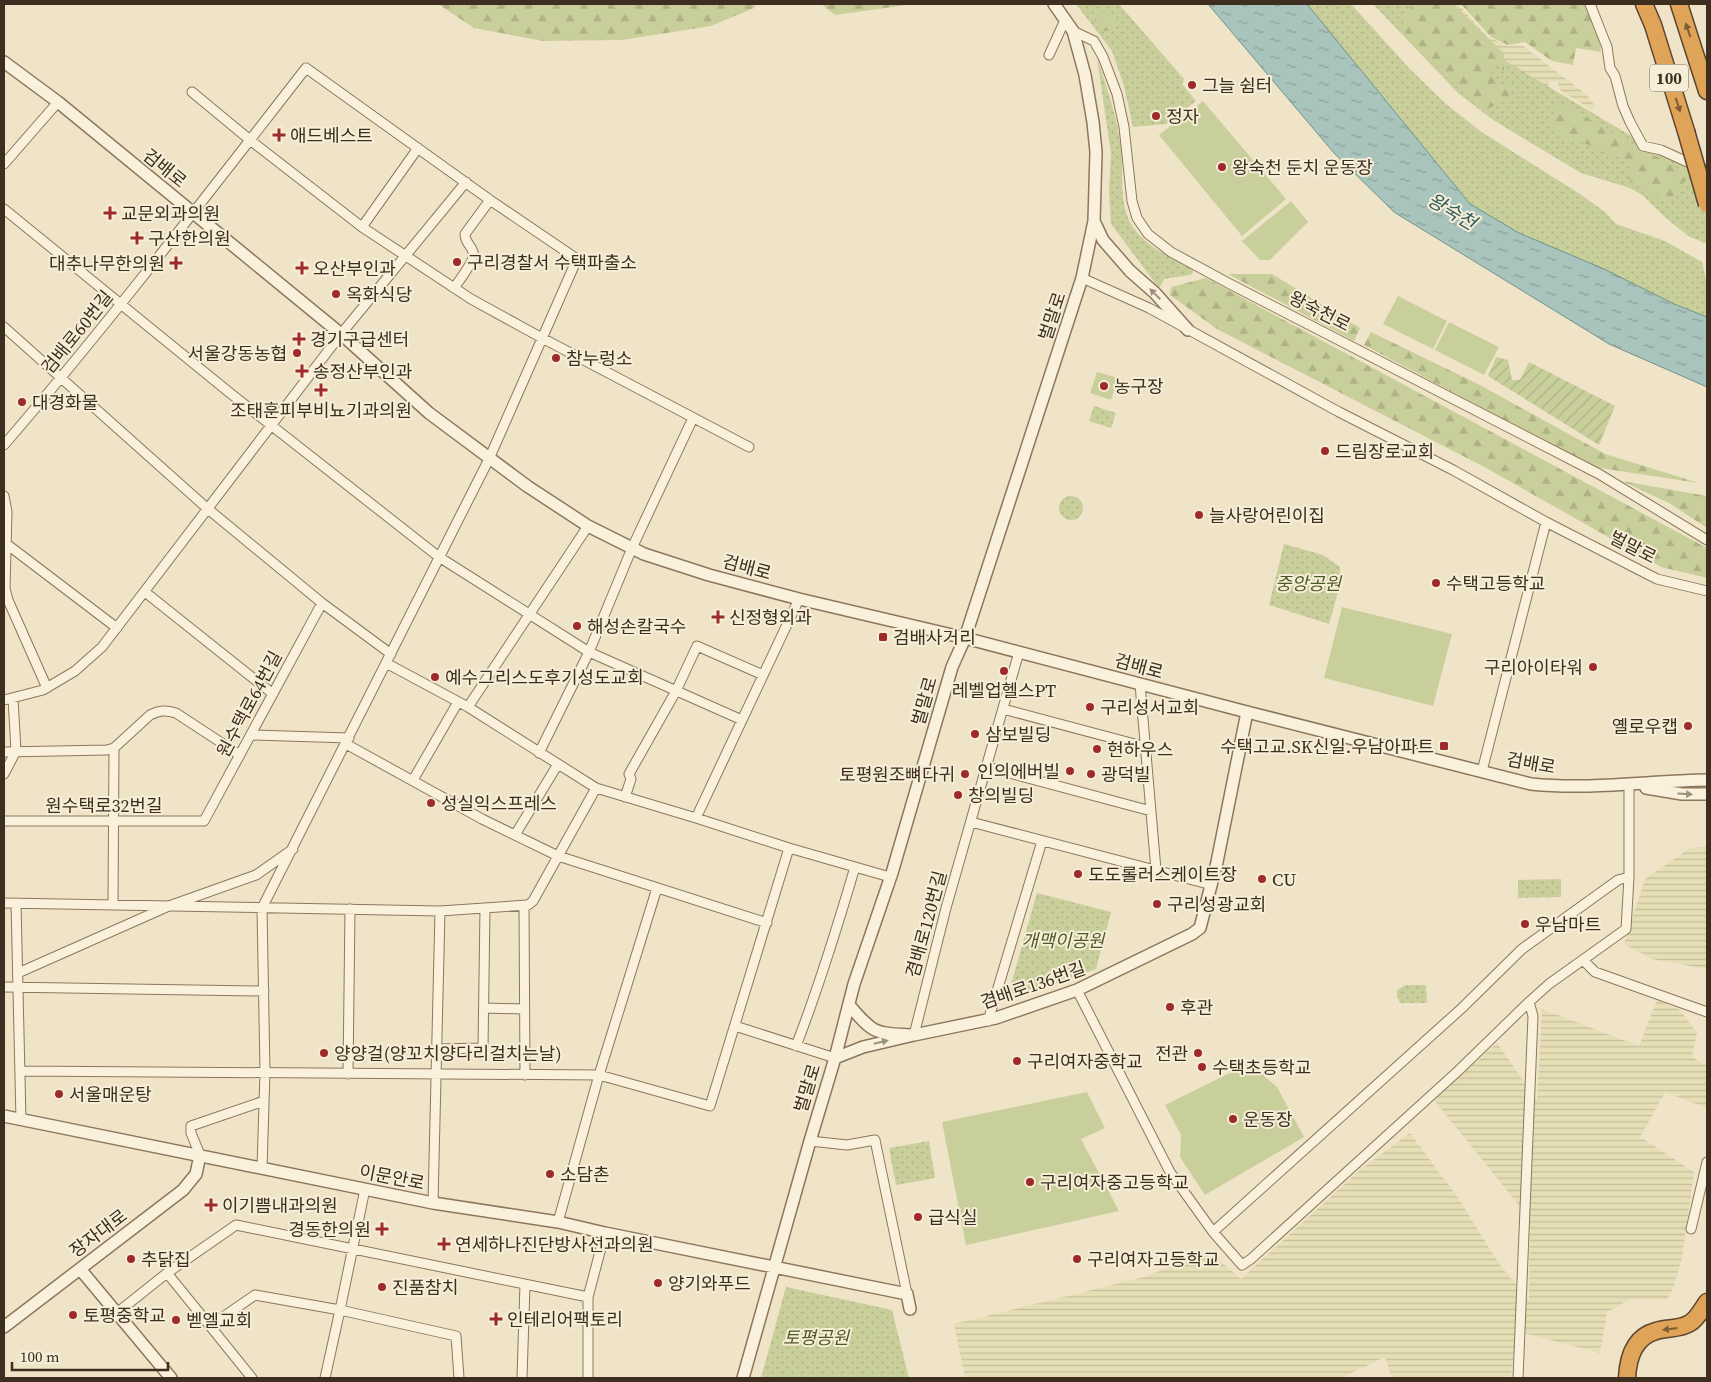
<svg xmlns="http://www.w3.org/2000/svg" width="1711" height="1382" viewBox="0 0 1711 1382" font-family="'Source Serif 4','Noto Sans KR',serif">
<defs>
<pattern id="farmland-rules" width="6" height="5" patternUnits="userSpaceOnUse" patternTransform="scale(1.25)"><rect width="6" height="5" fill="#e6deb5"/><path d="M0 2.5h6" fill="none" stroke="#c6bf9b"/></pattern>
<pattern id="grass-dots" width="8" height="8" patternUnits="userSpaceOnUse" patternTransform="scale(1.25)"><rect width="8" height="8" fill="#c9cf9b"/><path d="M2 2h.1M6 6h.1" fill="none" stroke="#aeb285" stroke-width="1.8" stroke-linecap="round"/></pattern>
<pattern id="forest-firs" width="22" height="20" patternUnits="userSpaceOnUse" patternTransform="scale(1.25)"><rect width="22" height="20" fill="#c9cf9b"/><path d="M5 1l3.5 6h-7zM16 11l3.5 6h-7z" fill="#aeb285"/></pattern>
<pattern id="garden-furrows" width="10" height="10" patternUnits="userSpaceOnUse" patternTransform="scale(1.25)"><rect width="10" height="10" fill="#c9cf9b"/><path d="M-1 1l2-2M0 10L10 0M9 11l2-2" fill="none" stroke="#aeb285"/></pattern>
<pattern id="water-ripples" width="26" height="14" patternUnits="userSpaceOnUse" patternTransform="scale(1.25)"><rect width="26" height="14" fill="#a9c4bc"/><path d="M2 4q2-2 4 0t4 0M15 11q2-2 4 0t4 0" fill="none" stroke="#8ba098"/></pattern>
</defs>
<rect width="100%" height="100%" fill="#f0e4c8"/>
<path fill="url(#farmland-rules)" d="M 1444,4 L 1458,4 L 1488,37 L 1508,46 L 1523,46 L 1587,95 L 1595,106 L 1591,109 L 1561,91 L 1557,82 L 1549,82 L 1546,90 L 1506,66 Z
M 1707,847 L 1707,969 L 1652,959 L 1624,944 L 1645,879 L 1690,848 Z
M 1657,1000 L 1680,1010 L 1697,1033 L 1692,1057 L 1707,1066 L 1707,1108 L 1665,1092 L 1640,1137 L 1694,1172 L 1682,1258 L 1674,1286 L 1667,1300 L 1631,1299 L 1607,1312 L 1600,1353 L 1516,1331 L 1511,1378 L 1392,1378 L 1385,1357 L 1345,1376 L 1345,1378 L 965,1378 L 954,1324 L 1144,1277 L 1209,1251 L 1241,1279 L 1360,1170 L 1410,1133 L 1459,1199 L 1499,1264 L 1529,1301 L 1530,1219 L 1434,1100 L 1497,1043 L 1537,1100 L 1542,1009 L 1639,1046 Z"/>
<path fill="url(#grass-dots)" d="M 1076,4 L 1119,4 L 1184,79 L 1182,84 L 1196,101 L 1166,124 L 1133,127 L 1124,86 L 1112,51 Z
M 1307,4 L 1351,4 L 1409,68 L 1446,104 L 1480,131 L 1580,194 L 1605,212 L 1616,224 L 1665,241 L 1702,262 L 1707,283 L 1707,317 L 1674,304 L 1604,269 L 1519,233 L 1470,204 Z
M 1373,4 L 1447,4 L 1484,48 L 1673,161 L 1707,179 L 1707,244 L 1688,236 L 1666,218 L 1642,195 L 1630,188 L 1581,173 L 1493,120 L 1458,93 Z
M 1097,58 C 1107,88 1117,117 1121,148 C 1124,173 1118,205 1133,227 C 1146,247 1172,258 1192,269 L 1193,272 L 1190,275 L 1164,279 L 1159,288 L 1111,224 L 1109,191 L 1111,154 Z
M 1094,406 L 1116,413 L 1111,428 L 1089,421 Z
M1059 508a12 12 0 1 1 24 0a12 12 0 1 1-24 0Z
M 1284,544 L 1323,555 L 1340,567 L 1340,585 L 1329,624 L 1269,605 Z
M 1561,879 L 1561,897 L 1518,898 L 1518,880 Z
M 1037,893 L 1111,912 L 1096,969 L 1006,1002 Z
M 1405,985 L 1426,985 L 1427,1003 L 1400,1003 L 1397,996 L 1397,990 Z
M 929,1141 L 935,1178 L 896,1185 L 889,1148 Z
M 786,1287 L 892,1310 L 909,1378 L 761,1378 Z"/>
<path fill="url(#forest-firs)" d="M 438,4 L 756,4 L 754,8 L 711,26 L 622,40 L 543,41 L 474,28 Z
M 821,4 L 914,4 L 835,15 Z
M 1412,4 L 1454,4 L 1504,54 L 1504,71 L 1495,62 L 1492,75 L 1499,87 L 1507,82 L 1511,87 L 1508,100 L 1482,111 L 1399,31 Z
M 1461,4 L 1584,4 L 1600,42 L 1601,52 L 1576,48 L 1573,65 L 1552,61 L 1525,42 L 1508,45 L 1491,37 Z
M1095 21a10 10 0 1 1 20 0a10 10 0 1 1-20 0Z
M 1559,102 L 1638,147 L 1690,175 L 1667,204 L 1656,197 L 1647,196 L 1642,188 L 1633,185 L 1628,177 L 1629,161 L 1577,140 L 1566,140 L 1551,124 Z
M 1228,274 L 1272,274 L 1360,328 L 1354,341 Z
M 1206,278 L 1707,548 L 1707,578 L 1661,567 L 1488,469 L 1217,329 L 1170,295 L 1171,287 Z
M 1371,332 L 1480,385 L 1605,454 L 1699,483 L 1600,468 L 1580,460 L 1364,345 Z
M 1622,481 L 1707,496 L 1707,528 L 1669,503 Z"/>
<path fill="url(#garden-furrows)" d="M 1496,357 L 1508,360 L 1512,380 L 1520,380 L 1529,362 L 1615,406 L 1599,445 L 1488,376 Z"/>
<path fill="#c9cf9b" d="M 1203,101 L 1286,199 L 1242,236 L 1159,135 Z
M 1291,201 L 1308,222 L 1270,260 L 1260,260 L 1242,241 Z
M 1398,296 L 1447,321 L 1433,349 L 1383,324 Z
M 1449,322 L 1499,347 L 1484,375 L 1435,350 Z
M 1097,372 L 1118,378 L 1111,400 L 1090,393 Z
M 1342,607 L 1452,634 L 1433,706 L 1324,678 Z
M 1256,1060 L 1264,1076 L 1277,1087 L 1304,1137 L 1205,1195 L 1180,1157 L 1181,1135 L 1165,1105 Z
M 1087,1092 L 1105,1128 L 1081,1139 L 1119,1211 L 966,1245 L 942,1122 Z"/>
<path fill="url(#water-ripples)" stroke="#6f938a" d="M 1208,4 L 1307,4 L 1470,204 L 1519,233 L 1604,269 L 1674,304 L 1707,317 L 1707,387 L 1609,344 L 1394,212 L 1334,153 Z"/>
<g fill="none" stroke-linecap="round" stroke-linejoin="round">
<g stroke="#8d765c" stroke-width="11">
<path id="minor" d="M 1590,4 L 1607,47 L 1610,68 L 1615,76 L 1623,106 L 1630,122 L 1643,146 L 1661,150 L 1707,171
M 1073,31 L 1094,41 L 1103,57 L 1117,94 L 1124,127 L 1132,201 L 1137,218 L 1148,234 L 1171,252 L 1230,284 L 1599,474 L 1707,540
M 1049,55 L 1065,20
M 192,92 L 250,140 L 362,227 L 471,299 L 542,338 L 749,447
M 4,164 L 58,102
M 4,209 L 230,393 L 439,557 L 589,652 L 742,720
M 362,227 L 418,148
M 1082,278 L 1149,308 L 1339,412 L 1453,470 L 1546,522 L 1657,579 L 1707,591
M 454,288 C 459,281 476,259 473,252 C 471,245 465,243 465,234 L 490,200
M 4,327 L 208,509 L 322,603 L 391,654
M 4,445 C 109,323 207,195 306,68 L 490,200 L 577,259 L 489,459 L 262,908 L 265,1072 L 262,1168
M 4,496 L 7,512 L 5,588 L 8,600 L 47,688
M 4,542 L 117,628
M 145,592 L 273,694
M 386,663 L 468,707 L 596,788 L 696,818 L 789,848 L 890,877
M 1140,684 L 1156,870
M 4,700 L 43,690 L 75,671 L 102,647 L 341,334 L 466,182
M 468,707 L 588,526
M 1003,709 L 1146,747
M 251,735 L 349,738
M 346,744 L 482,819 L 558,856 L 767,923
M 4,752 L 107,750 L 114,748 L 150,715 C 160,710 166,710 176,713 L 240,755
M 539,753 L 589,652 L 632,548 L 693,418
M 987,767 L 1151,811
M 1482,771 L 1546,522
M 4,774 L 16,751 L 13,698
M 413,780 L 458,702
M 625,797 L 631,779 L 629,774 L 676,691 L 697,646 L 763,675
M 696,818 L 799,599
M 4,821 L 204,821 L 322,603
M 971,822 L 1212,885
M 515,835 L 558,764
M 4,903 L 440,911
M 16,903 L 21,1120
M 113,905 L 114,748
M 524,905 L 525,1075
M 1583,960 L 1595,972 L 1707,1012
M 18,973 L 169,906 L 256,875 L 293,849
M 4,987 L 264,991
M 1077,990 L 1170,1172 L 1213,1232 L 1462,1008 L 1522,949 L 1618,880 L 1629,877 L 1629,786
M 1529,1002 L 1549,984 L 1626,929 L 1629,877
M 484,1008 L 524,1009
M 988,1021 L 1042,841
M 735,1026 L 835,1058
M 914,1035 L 946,908 L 1019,652
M 796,1046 C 819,987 837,928 855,867
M 438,1049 L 483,1048 L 485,908
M 20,1071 L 599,1075 L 710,1106 L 789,848
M 348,1074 L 350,909
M 810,1141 L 847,1145 L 875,1140 L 907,1294
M 200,1155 L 191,1133 L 191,1126 L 264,1101
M 365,1189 L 340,1310 L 456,1336 L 459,1378
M 433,1203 L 440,911 L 528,905 L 533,901 L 596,788
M 558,1222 L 599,1075 L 657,888
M 1691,1229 L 1707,1162
M 1213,1232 L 1242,1265 L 1251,1259 L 1458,1071 L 1529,1002 L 1533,1016 L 1518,1378
M 167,1273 L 210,1326
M 118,1312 L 167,1273 L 236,1225 L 588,1297
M 252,1378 L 210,1326 L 255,1295 L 340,1310 L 325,1378
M 522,1378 L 525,1284
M 588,1378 L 588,1297 L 605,1233"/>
</g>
<g stroke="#8d765c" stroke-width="14">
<path id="tertiary" d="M 4,62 L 58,102 L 341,334 L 429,413 L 527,486 L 588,526 L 644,554 L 709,575 L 799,599 L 965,638 L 1247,712 L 1531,784 C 1590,790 1649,781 1707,780
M 1094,221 L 1103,240 L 1130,271 L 1155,293 L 1188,330
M 1646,788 L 1682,794 L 1707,794
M 914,1035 L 996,1018 L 1077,990 L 1192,934 L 1200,928 L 1217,862 L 1247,712
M 835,1058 L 863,1047 L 914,1035 C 874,1033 875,1035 849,1005
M 4,1116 L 433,1203 L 558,1222 L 605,1233 L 907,1294 L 910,1309
M 80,1269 L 171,1378
M 4,1327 L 183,1190 L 196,1174 L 200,1155
M 743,1378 L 810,1141 L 835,1058 L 854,984 L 892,873 L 952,667 L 965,638 L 1082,278 L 1094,221 L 1096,152 L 1093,122 L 1085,75 L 1073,31 L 1054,4"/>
</g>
<g stroke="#5b4430" stroke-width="19">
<path id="motorway" d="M 1644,4 L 1653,25 L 1686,131
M 1679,4 L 1707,91
M 1627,1378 C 1628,1358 1634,1337 1656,1331 C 1667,1327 1679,1330 1690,1323 C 1697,1319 1702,1309 1707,1302"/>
</g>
<use href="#minor" stroke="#faf1dc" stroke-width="9"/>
<use href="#tertiary" stroke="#faf1dc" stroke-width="11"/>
<use href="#motorway" stroke="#e0a458" stroke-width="16"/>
<g stroke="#5b4430" stroke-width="19" stroke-linecap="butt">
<path id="motorway-bridge" d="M 1686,131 L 1707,204"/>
</g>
<use href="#motorway-bridge" stroke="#e0a458" stroke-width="16"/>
</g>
<defs><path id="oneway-solid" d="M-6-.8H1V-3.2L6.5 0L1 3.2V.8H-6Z" transform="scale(1.25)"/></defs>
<g fill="#7e5d36">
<use href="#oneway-solid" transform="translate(1688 30) rotate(-109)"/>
<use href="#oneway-solid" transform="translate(1678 105) rotate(72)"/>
<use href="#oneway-solid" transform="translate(1670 1329) rotate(173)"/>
</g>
<g fill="#9c907e">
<use href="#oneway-solid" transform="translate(1155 294) rotate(-135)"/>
<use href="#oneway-solid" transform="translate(1685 794) rotate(3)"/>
<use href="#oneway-solid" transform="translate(881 1042) rotate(-13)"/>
</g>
<g fill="#9e2a2b" stroke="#f7eed8" stroke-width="2">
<circle cx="1192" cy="85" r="5"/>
<circle cx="1156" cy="116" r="5"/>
<path d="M276.5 127.5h5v5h5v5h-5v5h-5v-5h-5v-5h5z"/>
<circle cx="1222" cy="167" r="5"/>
<path d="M107.5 205.5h5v5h5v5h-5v5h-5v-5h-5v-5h5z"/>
<path d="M134.5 230.5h5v5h5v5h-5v5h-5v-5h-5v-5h5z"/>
<circle cx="457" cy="262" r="5"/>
<path d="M173.5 255.5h5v5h5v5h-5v5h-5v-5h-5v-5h5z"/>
<path d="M299.5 260.5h5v5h5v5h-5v5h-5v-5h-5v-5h5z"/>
<circle cx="336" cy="294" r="5"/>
<path d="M296.5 331.5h5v5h5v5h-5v5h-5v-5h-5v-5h5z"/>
<circle cx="297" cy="353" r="5"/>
<circle cx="556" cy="358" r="5"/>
<path d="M299.5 363.5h5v5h5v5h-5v5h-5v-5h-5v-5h5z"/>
<circle cx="1104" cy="386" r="5"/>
<path d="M318.5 382.5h5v5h5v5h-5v5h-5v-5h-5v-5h5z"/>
<circle cx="22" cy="402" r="5"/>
<circle cx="1325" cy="451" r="5"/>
<circle cx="1199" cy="515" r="5"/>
<circle cx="1436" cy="583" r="5"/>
<path d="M715.5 609.5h5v5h5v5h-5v5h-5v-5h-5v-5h5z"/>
<circle cx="577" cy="626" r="5"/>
<rect x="878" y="632" width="10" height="10" rx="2.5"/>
<circle cx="1593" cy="667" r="5"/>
<circle cx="1004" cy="671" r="5"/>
<circle cx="435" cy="677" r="5"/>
<circle cx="1090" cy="707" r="5"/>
<circle cx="1688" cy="726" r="5"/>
<circle cx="975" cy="734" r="5"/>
<rect x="1439" y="741" width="10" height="10" rx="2.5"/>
<circle cx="1097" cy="749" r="5"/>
<circle cx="1070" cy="771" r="5"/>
<circle cx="965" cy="774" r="5"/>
<circle cx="1091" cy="774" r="5"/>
<circle cx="958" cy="795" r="5"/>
<circle cx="431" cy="803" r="5"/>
<circle cx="1078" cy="874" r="5"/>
<circle cx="1262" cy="879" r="5"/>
<circle cx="1157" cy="904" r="5"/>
<circle cx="1525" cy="924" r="5"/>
<circle cx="1170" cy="1007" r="5"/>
<circle cx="324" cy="1053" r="5"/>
<circle cx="1198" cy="1053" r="5"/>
<circle cx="1017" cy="1061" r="5"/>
<circle cx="1202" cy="1067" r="5"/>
<circle cx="59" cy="1094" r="5"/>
<circle cx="1233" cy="1119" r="5"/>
<circle cx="550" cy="1174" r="5"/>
<circle cx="1030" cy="1182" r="5"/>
<path d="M208.5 1197.5h5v5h5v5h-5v5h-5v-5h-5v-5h5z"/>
<circle cx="918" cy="1217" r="5"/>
<path d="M379.5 1221.5h5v5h5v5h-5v5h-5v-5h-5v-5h5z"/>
<path d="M441.5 1236.5h5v5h5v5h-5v5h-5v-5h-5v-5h5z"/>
<circle cx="131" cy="1259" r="5"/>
<circle cx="1077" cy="1259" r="5"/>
<circle cx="658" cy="1283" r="5"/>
<circle cx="382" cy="1287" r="5"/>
<circle cx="73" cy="1315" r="5"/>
<path d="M493.5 1311.5h5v5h5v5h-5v5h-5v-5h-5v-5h5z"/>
<circle cx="176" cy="1320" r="5"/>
</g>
<g text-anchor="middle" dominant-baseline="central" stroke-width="4" stroke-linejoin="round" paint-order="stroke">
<rect fill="#f7eed8" stroke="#756857" stroke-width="1" x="1650" y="64.5" width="38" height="27" rx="4"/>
<g font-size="16" font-weight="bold" fill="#3d2e20">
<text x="1669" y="78">100</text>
</g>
<g font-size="18" fill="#3d2e20" stroke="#f7eed8" text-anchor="start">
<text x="1202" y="85">그늘 쉼터</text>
<text x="1166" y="116">정자</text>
<text x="290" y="135">애드베스트</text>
<text x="1232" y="167">왕숙천 둔치 운동장</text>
<text x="121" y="213">교문외과의원</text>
<text x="148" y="238">구산한의원</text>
<text x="467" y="262">구리경찰서 수택파출소</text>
<text x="165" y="263" text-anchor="end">대추나무한의원</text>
<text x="313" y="268">오산부인과</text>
<text x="346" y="294">옥화식당</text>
<text x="310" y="339">경기구급센터</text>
<text x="287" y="353" text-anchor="end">서울강동농협</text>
<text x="566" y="358">참누렁소</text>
<text x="313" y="371">송정산부인과</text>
<text x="1114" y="386">농구장</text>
<text x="32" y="402">대경화물</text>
<text x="321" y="410" text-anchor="middle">조태훈피부비뇨기과의원</text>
<text x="1335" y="451">드림장로교회</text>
<text x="1209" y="515">늘사랑어린이집</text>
<text x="1446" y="583">수택고등학교</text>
<text x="729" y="617">신정형외과</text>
<text x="587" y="626">해성손칼국수</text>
<text x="893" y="637">검배사거리</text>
<text x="1583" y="667" text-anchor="end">구리아이타워</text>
<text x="445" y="677">예수그리스도후기성도교회</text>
<text x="1004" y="690" text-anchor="middle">레벨업헬스PT</text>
<text x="1100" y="707">구리성서교회</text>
<text x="1678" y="726" text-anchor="end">옐로우캡</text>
<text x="985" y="734">삼보빌딩</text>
<text x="1434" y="746" text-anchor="end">수택고교.SK신일.우남아파트</text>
<text x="1107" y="749">현하우스</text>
<text x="1060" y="771" text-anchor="end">인의에버빌</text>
<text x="955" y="774" text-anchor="end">토평원조뼈다귀</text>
<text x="1101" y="774">광덕빌</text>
<text x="968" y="795">창의빌딩</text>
<text x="441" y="803">성실익스프레스</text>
<text x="1088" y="874">도도롤러스케이트장</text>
<text x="1272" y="879">CU</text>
<text x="1167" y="904">구리성광교회</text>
<text x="1535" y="924">우남마트</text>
<text x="1180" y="1007">후관</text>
<text x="334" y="1053">양양걸(양꼬치양다리걸치는날)</text>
<text x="1188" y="1053" text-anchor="end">전관</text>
<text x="1027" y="1061">구리여자중학교</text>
<text x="1212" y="1067">수택초등학교</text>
<text x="69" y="1094">서울매운탕</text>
<text x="1243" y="1119">운동장</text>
<text x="560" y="1174">소담촌</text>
<text x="1040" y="1182">구리여자중고등학교</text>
<text x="222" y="1205">이기쁨내과의원</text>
<text x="928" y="1217">급식실</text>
<text x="371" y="1229" text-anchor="end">경동한의원</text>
<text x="455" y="1244">연세하나진단방사선과의원</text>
<text x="141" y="1259">추닭집</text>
<text x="1087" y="1259">구리여자고등학교</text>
<text x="668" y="1283">양기와푸드</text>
<text x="392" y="1287">진품참치</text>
<text x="83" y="1315">토평중학교</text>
<text x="507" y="1319">인테리어팩토리</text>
<text x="186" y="1320">벧엘교회</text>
</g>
<g font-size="18" fill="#3d2e20" stroke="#f7eed8">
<text transform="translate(165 168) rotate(39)">검배로</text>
<text transform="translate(1320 311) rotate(27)">왕숙천로</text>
<text transform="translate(1052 316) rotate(-72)">벌말로</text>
<text transform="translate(77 332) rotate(-51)">검배로60번길</text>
<text transform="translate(1633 547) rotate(27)">벌말로</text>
<text transform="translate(747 567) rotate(15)">검배로</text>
<text transform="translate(1139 666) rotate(15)">검배로</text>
<text transform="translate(924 701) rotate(-74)">벌말로</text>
<text transform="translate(249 704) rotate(-62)">원수택로64번길</text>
<text transform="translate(1531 763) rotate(10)">검배로</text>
<text x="104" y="805">원수택로32번길</text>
<text transform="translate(926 924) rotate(-75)">겸배로120번길</text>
<text transform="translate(1033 985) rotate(-19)">겸배로136번길</text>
<text transform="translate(807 1088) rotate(-73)">벌말로</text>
<text transform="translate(392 1177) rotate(11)">이문안로</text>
<text transform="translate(98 1233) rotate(-37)">장자대로</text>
</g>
<g font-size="18" font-style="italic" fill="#4d5a26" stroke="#f7eed8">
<text x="1308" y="583">중앙공원</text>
<text x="1063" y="940">개맥이공원</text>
<text x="816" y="1337">토평공원</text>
</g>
<g font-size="19" font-style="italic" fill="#2f5d5a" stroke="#f7eed8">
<text transform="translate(1452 211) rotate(31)">왕숙천</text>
</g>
</g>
<rect width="1711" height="1382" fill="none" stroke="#3d2e20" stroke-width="10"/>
<path d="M12 1362v8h156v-8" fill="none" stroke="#3d2e20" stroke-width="2.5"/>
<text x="20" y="1362" font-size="15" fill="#3d2e20" stroke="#f7eed8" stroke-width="4" paint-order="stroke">100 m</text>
</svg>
